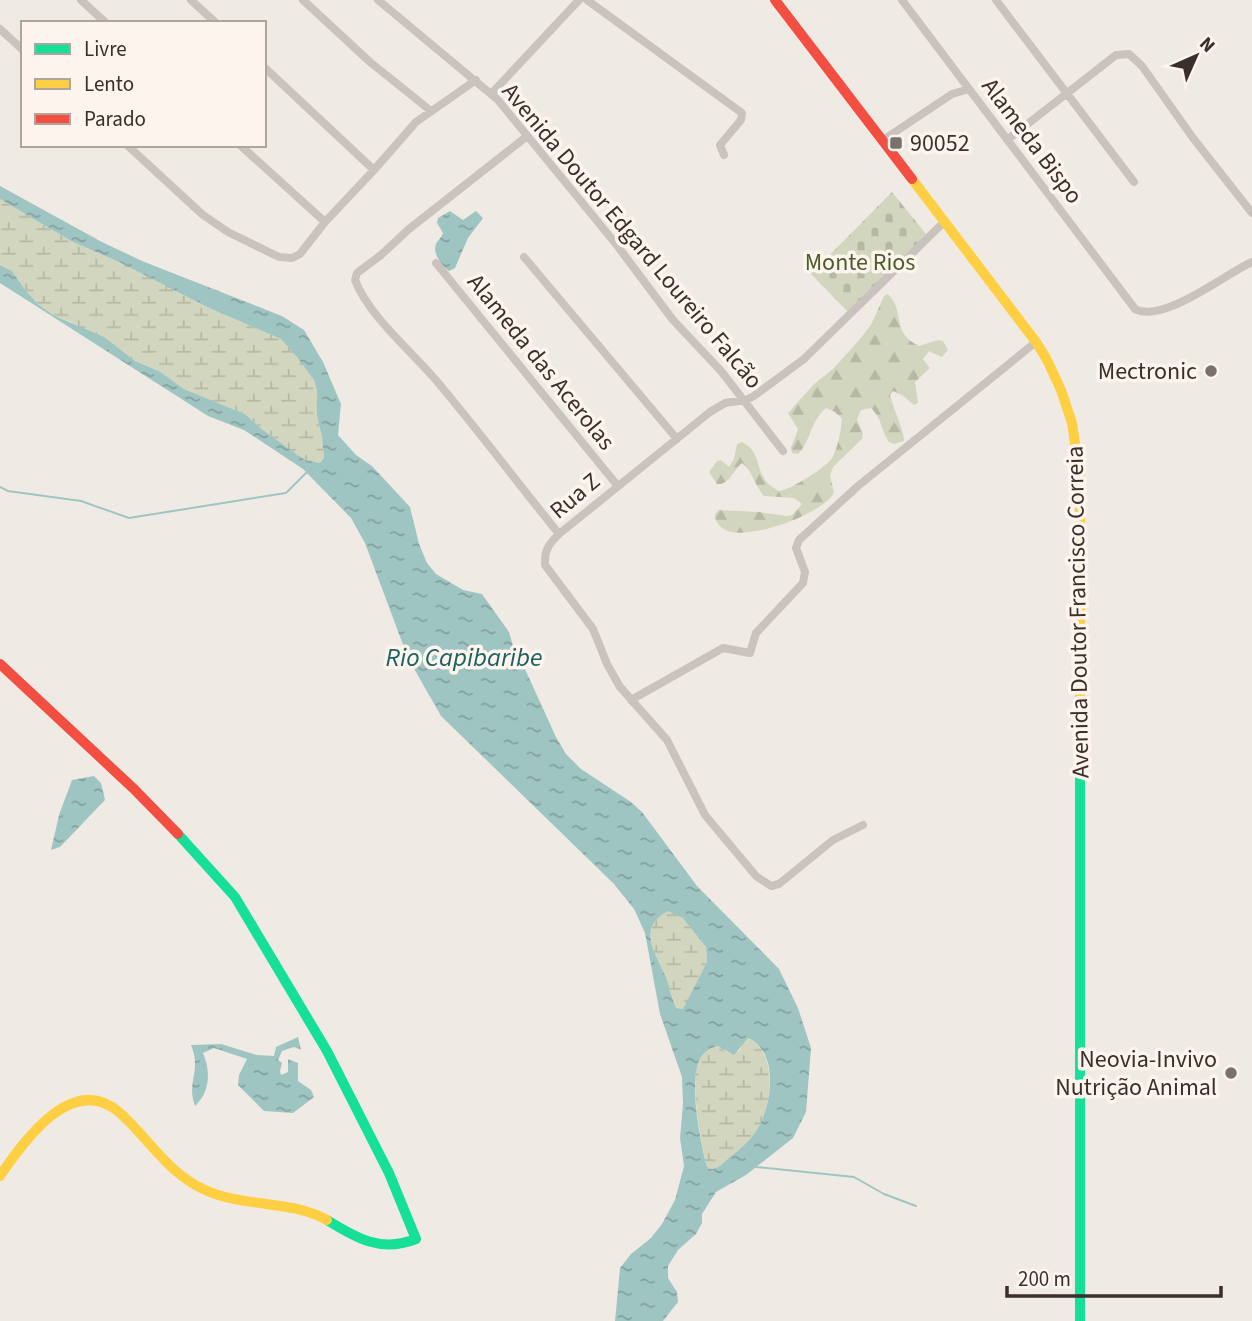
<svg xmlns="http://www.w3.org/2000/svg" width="1252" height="1321" viewBox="0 0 1252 1321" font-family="'Source Sans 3',sans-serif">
<defs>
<pattern id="forest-firs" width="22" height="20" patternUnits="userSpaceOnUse" patternTransform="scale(1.75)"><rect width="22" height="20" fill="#d3d6be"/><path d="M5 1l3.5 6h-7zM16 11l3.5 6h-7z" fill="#b6b8a3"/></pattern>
<pattern id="wetland-marsh" width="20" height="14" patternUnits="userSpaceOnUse" patternTransform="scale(1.75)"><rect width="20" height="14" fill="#d3d6be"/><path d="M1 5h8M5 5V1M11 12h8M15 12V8" fill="none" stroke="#b6b8a3"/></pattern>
<pattern id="cemetery-stones" width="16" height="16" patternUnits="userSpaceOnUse" patternTransform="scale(1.75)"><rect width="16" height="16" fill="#d3d6be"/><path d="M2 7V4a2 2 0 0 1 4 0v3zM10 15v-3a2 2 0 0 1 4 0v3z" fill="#b6b8a3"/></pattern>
<pattern id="water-ripples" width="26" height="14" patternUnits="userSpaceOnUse" patternTransform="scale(1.75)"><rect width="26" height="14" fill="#9fc5c2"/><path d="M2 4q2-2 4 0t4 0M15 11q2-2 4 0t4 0" fill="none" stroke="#83a09e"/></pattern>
</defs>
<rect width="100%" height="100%" fill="#f0eae5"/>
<path fill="url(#forest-firs)" d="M 888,294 C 906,312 890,332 919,346 L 938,340 L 943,341 L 948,350 L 942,357 L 929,351 L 923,359 L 930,368 L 915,382 L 918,403 L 914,405 L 902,395 L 893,391 L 890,395 C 893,408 905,433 904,441 L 894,444 L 889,442 C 881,431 882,418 871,408 L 861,410 L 857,419 L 863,434 L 862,439 L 833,467 L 830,476 L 834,492 C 826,513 747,542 726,530 C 721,528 717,523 715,518 L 715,514 L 719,510 L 759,512 L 787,516 L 792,515 L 802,504 L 794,498 L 764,496 C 754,485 754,473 742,463 C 733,470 730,485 717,484 L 709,472 L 717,461 L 721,460 L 729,467 L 734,459 L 737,444 L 742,442 C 766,454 751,478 779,491 C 790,490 827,467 832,458 C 838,447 841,431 842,419 L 835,412 L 826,408 C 809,423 811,442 798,454 L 792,453 L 791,448 L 798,429 L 788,413 L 814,384 L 834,368 L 859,340 L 871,325 L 884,296 Z"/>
<path fill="url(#wetland-marsh)" d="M 0,199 L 71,241 L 119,262 L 209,308 L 281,339 L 297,356 L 314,380 L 317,391 L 317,416 L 322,437 L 324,458 L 320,463 L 305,460 L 263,430 L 245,414 L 184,389 L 159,371 L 135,361 L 71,322 L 53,315 L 39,305 L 26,291 L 12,271 L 0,265 Z
M 668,910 L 683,917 L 706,947 L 707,962 L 684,1009 L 676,1008 C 672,998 670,987 665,977 C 654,952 638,928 668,910 Z
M 748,1038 C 776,1052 773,1096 761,1122 C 755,1136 741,1149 729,1159 C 723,1163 718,1168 710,1169 L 707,1167 C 701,1141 690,1089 698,1062 C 701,1053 710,1048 719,1046 L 727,1052 L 739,1051 L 742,1044 Z"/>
<path fill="url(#cemetery-stones)" d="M 892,192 L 926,234 L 848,312 L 811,274 Z"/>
<path fill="url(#water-ripples)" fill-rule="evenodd" d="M 0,186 L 102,242 L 142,261 L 282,316 L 304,330 L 323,362 L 341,404 L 338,435 L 356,455 L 372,466 L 410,507 L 419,544 L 427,563 L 436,574 L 463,590 L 482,594 L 509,632 L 516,656 L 525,669 L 556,737 L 566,754 L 581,769 L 631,802 L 642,812 L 697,886 L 779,969 L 798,1008 L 811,1048 L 806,1112 L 793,1138 L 746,1175 L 716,1192 L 702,1214 L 702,1223 L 696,1234 L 678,1250 L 668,1266 L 668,1278 L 677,1292 L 678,1302 L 663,1321 L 615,1321 L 620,1268 L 631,1254 L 651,1238 L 662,1224 L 675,1200 L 684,1166 L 680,1138 L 683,1104 L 682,1077 L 660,1014 L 645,933 L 634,909 L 614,884 L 441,716 L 408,658 L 365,543 L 351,518 L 303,469 L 244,430 L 208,416 L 11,290 L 0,283 L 0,265 L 12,271 L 26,291 L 39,305 L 53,315 L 104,337 L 135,361 L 159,371 L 184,389 L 245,414 L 263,430 L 305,460 L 320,463 L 324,458 L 322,437 L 317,416 L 317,391 L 314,380 L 297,357 L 281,339 L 209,308 L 119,262 L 71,241 L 0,199 ZM 668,911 L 683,918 L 706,947 L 707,962 L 683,1009 L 676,1008 C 672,999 670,989 667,980 C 657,955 635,929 668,911 ZM 748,1038 C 777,1051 773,1096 761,1122 C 755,1136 741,1149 729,1158 C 723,1163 718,1169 710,1169 L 707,1167 C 700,1139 690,1091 698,1063 C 701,1053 710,1048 718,1046 L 734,1055 Z
M 450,211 L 463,220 L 476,211 L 483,218 L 468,238 L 455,268 L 449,271 C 442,266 432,253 436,244 C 438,240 442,237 443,233 L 437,223 L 438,218 Z
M 94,776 L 101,783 L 105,800 L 60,847 L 51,850 L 59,815 L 72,780 Z
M 298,1037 L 301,1050 L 294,1047 L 282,1051 L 278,1060 L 282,1063 L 280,1071 L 281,1075 L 288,1072 L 288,1059 L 298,1063 L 298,1081 L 311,1090 L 314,1097 L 293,1113 L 264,1111 L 238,1085 L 239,1075 L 247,1059 L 214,1048 L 203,1053 C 211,1071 210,1092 195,1106 C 186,1082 202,1071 191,1045 L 221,1044 L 257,1055 L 274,1056 L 276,1047 Z"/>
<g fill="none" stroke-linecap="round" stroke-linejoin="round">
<path stroke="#9fc5c2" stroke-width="2" d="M 0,487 L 8,491 L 81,501 L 129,518 L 286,493 L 306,473
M 756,1167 L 854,1177 L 884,1194 L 916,1206"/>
<path stroke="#cac2bd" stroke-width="8" d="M 81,0 L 106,23
M 191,0 L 216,23
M 303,0 L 370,62 L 431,111
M 378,0 L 498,100 L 616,244 L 673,320 L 721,371 L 783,451
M 587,0 L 742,113 L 741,120 L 720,145 L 724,155
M 902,0 L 1135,309 C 1163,324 1225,274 1252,262
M 996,0 L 1134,182
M 0,29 L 23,50
M 264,67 L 374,170
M 492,93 L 579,0
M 526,137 L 409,229 L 381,255 L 357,273 L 355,280 C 369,316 410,350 435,379 C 478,430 517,482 559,534
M 883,140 L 952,94 L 969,89
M 1007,140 L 1116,55 L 1129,54 L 1142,66 L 1193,138 L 1252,213
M 127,145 L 203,215 L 228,232 L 279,257 L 292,258 L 300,254 L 325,222 L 374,170 L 416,122 L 476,80
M 240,145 L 325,222
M 524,257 L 677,439
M 436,263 L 617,485
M 631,700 L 723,648 L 750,653 L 756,633 L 803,583 L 805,572 L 796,548 L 799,540 L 858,486 L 1036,342
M 863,825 L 833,840 L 779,884 L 771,886 L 756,876 L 705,815 L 667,740 L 620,687 L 607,664 L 593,629 L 545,565 C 544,550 549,544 559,534 L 710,412 L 725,403 L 746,400 L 754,396 L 804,359 L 945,221"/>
<path stroke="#16e098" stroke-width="10" d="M 1080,710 L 1080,1321
M 178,834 L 235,897 L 327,1051 L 389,1173 L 416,1239 C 381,1253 356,1238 327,1220"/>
<path stroke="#ffcf43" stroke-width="10" d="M 912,179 L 1036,342 L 1046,358 L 1061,390 L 1072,423 L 1080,477 L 1080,710
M 0,1176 C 24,1141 73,1071 120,1113 C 149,1139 167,1172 203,1189 C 242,1208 288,1199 327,1220"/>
<path stroke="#f24e42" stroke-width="10" d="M 775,0 L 912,179
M 0,664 L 134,789 L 178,834"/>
</g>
<g fill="#7b706b" stroke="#fcf4ed" stroke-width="2.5">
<rect x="889" y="136" width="14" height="14" rx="3.5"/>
<circle cx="1211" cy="371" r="7"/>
<circle cx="1231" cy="1073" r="7"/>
</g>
<g text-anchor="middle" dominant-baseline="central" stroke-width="7" stroke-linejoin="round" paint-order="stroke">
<g font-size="24" fill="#3c2e2a" stroke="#fcf4ed">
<text transform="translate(1032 141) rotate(53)">Alameda Bispo</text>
<text transform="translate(632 236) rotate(50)">Avenida Doutor Edgard Loureiro Falcão</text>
<text transform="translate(541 362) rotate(51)">Alameda das Acerolas</text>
<text transform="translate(575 496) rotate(-40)">Rua Z</text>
<text transform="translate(1078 612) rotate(-91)">Avenida Doutor Francisco Correia</text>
</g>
<g font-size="24" fill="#3c2e2a" stroke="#fcf4ed" text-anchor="end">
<text x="910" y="143" text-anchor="start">90052</text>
<text x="1197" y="371">Mectronic</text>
<text x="1217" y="1059">Neovia-Invivo<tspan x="1217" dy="28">Nutrição Animal</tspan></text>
</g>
<g font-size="24" fill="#4e5c2b" stroke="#fcf4ed">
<text x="860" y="262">Monte Rios</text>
</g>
<g font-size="26" font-style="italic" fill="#1b6161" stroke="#fcf4ed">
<text x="464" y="657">Rio Capibaribe</text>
</g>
</g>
<rect x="21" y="21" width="245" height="126" fill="#fcf4ed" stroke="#afa59f" stroke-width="2"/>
<rect x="35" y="44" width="35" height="10" fill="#16e098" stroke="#afa59f" stroke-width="2"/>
<text x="84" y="56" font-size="21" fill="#3c2e2a">Livre</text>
<rect x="35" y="79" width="35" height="10" fill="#ffcf43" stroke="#afa59f" stroke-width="2"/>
<text x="84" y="91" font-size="21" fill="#3c2e2a">Lento</text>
<rect x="35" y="114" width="35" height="10" fill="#f24e42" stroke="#afa59f" stroke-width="2"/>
<text x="84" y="126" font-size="21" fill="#3c2e2a">Parado</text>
<g transform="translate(1196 56) rotate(45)" stroke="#fcf4ed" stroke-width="5" paint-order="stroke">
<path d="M0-5L12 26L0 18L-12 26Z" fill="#3c2e2a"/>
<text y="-10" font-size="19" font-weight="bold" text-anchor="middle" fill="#3c2e2a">N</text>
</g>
<path d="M1007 1286v10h214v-10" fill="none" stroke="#3c2e2a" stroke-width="3.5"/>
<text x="1018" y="1286" font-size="21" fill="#3c2e2a" stroke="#fcf4ed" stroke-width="5" paint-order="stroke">200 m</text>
</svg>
